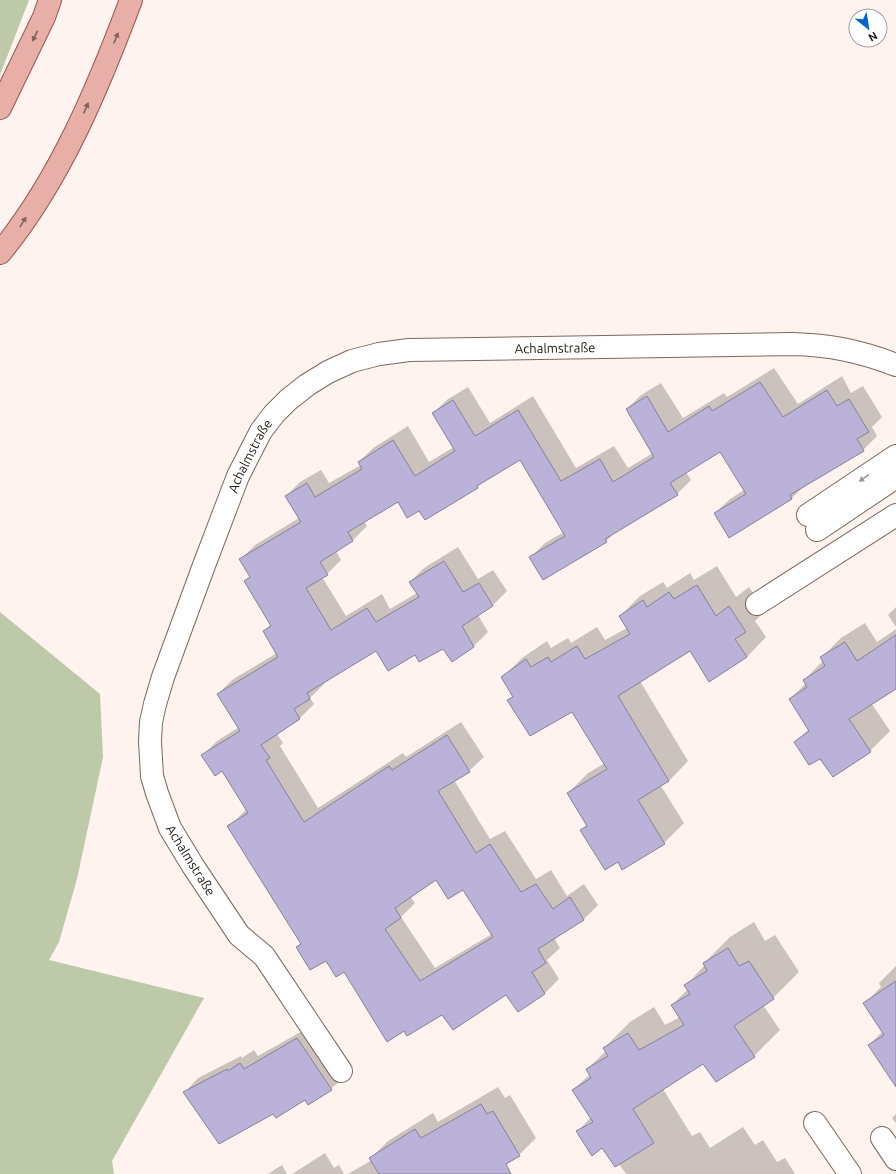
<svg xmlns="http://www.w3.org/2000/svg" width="896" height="1174" viewBox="0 0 896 1174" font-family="Ubuntu,sans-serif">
<rect width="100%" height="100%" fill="#fef3ee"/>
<path fill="#bec9a9" d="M 0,0 L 29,0 L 0,75 Z
M 0,612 L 100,694 L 103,757 L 77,879 L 59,942 L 49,960 L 204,998 L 112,1161 L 114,1174 L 0,1174 Z"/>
<path fill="#0003" fill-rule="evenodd" d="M 774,368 L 798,404 L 842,376 L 851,393 L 863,386 L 882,417 L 872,427 L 877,436 L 863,450 L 806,484 L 791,499 L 715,513 L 730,499 L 744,490 L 720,451 L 686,472 L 691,480 L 677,494 L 616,532 L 606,541 L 544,579 L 531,557 L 545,543 L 564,532 L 520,459 L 484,481 L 477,487 L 420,509 L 398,501 L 364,521 L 367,526 L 353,540 L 336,551 L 341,560 L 327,574 L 322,577 L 346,616 L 382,594 L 390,609 L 417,593 L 410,582 L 424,568 L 458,547 L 478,579 L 493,570 L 507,591 L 492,606 L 478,615 L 488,632 L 473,647 L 443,647 L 415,654 L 377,650 L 323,682 L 324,684 L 310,698 L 314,704 L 300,718 L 277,734 L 283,743 L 280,746 L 318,808 L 403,753 L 406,757 L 461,722 L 484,757 L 469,771 L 454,780 L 490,839 L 505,831 L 536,879 L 551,870 L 567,896 L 584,884 L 598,905 L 584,919 L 554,938 L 560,948 L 547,960 L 559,979 L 545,993 L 518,1011 L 507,994 L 443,1014 L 405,1030 L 344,971 L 327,959 L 297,947 L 301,943 L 229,826 L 247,809 L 223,770 L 203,755 L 217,741 L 239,727 L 218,694 L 232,680 L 277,653 L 264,631 L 271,624 L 246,581 L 251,576 L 241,559 L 255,545 L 299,518 L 286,496 L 300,482 L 321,470 L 329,483 L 361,465 L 359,462 L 373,448 L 408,426 L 429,462 L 454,447 L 433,413 L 448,399 L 468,387 L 490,423 L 533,396 L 576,468 L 614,446 L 628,468 L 653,453 L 627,409 L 641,395 L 661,383 L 683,418 L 724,393 L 727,397 ZM 436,879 L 463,889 L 492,934 L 435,968 L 401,917 L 415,903 L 410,896 Z
M 717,566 L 736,597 L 749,587 L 765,611 L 755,621 L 766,637 L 747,657 L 690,650 L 640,681 L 688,761 L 669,781 L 661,786 L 684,823 L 664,843 L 618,861 L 582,830 L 587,824 L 568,793 L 588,773 L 605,763 L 572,710 L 508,700 L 513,696 L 502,678 L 522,658 L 547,641 L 551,648 L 568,638 L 571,643 L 597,627 L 605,640 L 627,628 L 620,616 L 640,596 L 663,582 L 667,588 L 690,573 L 694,580 Z
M 896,607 L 896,627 L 888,615 Z
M 865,623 L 877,642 L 896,629 L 896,688 L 872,704 L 890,731 L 870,751 L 821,757 L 795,742 L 809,729 L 790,699 L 806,683 L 804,680 L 823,661 L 821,658 L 841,638 Z
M 754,922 L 765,941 L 775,935 L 799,972 L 773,998 L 763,1005 L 780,1030 L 754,1056 L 703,1063 L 663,1089 L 692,1136 L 700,1132 L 710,1148 L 743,1127 L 755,1145 L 763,1140 L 777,1162 L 785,1158 L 795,1174 L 626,1174 L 619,1164 L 603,1146 L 577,1132 L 591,1117 L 573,1090 L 590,1074 L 587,1069 L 606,1051 L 604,1048 L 630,1022 L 654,1007 L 665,1025 L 680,1017 L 672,1005 L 688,989 L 686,985 L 705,965 L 704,963 L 730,937 Z
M 896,966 L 896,1085 L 869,1045 L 883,1031 L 865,1003 L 881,987 L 879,983 Z
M 311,1026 L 345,1076 L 331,1089 L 305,1098 L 273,1113 L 185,1092 L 198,1078 L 241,1056 L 242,1058 L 254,1050 L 258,1056 Z
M 498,1087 L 505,1098 L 510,1095 L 536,1138 L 519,1155 L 506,1165 L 491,1174 L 348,1174 L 372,1160 L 371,1158 L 388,1141 L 433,1113 L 438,1122 Z
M 896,1114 L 896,1123 L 892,1118 Z
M 325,1153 L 334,1168 L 339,1165 L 344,1174 L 292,1174 Z
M 282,1165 L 287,1174 L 268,1174 Z"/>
<path fill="#bab2d8" stroke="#868197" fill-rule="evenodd" d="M 760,382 L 783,417 L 827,390 L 837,406 L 849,399 L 869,432 L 857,439 L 864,451 L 790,495 L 792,499 L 729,538 L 714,513 L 746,494 L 720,452 L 670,483 L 678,495 L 605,539 L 607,542 L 543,580 L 529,557 L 565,536 L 520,460 L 477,486 L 478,488 L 425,520 L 419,511 L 407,518 L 398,502 L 348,532 L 353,541 L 320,562 L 328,575 L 306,588 L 331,630 L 367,608 L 376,622 L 419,597 L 409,582 L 444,561 L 463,592 L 479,583 L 493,606 L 462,626 L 474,647 L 452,662 L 443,649 L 419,662 L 415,655 L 388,671 L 376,651 L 307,693 L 310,699 L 294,709 L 300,719 L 261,745 L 270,758 L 266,760 L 304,822 L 389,766 L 392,770 L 447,735 L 470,772 L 438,791 L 476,853 L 490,844 L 521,892 L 536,884 L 553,909 L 570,897 L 584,920 L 538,949 L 546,963 L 532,972 L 545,994 L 518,1012 L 506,995 L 453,1030 L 442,1015 L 407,1036 L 404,1031 L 387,1042 L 344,972 L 336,977 L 326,961 L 310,970 L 296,947 L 301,944 L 227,826 L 248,813 L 222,771 L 215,776 L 201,755 L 240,731 L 217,694 L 278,657 L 263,631 L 271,626 L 244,581 L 250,577 L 239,559 L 301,522 L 285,496 L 307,483 L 315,497 L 362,469 L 358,462 L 393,440 L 415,476 L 455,451 L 432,413 L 453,400 L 475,436 L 518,410 L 561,481 L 600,459 L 613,482 L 654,457 L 626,409 L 647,396 L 668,432 L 709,406 L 712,411 ZM 436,880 L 448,899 L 463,890 L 493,937 L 420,981 L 385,929 L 401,918 L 395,908 Z
M 697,585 L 716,616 L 729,606 L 746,632 L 735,639 L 747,657 L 709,682 L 690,651 L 618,696 L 669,781 L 638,800 L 665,844 L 622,870 L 618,862 L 605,870 L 580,830 L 587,826 L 567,793 L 607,769 L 572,712 L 530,736 L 507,700 L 513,697 L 501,677 L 526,659 L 531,667 L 548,657 L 551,662 L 577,646 L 585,659 L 630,634 L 619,616 L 643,600 L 647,607 L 669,592 L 674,599 Z
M 896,635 L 896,689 L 849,719 L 871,752 L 833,777 L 820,759 L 809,765 L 794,742 L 809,731 L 789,699 L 807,687 L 803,680 L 825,666 L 820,657 L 845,642 L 857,661 Z
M 728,948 L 739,966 L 749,961 L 774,999 L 734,1026 L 755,1057 L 716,1082 L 703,1064 L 633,1109 L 654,1143 L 615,1167 L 602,1148 L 592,1156 L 576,1131 L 593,1122 L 572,1090 L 591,1078 L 586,1069 L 608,1056 L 603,1048 L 628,1033 L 639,1050 L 684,1025 L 671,1005 L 690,994 L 684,985 L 707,971 L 703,963 Z
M 896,981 L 896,1087 L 868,1045 L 884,1035 L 863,1003 Z
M 297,1038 L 332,1090 L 308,1105 L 305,1100 L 276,1118 L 273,1114 L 219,1144 L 183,1092 L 227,1069 L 228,1071 L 240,1063 L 244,1069 Z
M 481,1104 L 487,1114 L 493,1111 L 520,1156 L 506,1164 L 511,1174 L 379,1174 L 369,1158 L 415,1129 L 421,1138 Z"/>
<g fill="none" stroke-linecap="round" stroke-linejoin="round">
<g stroke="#7c675b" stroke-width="24">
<g id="minor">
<path d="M 808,515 L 896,456"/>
<path d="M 817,530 L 896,477"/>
<path d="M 757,604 L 896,515"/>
<path id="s1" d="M 341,1071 L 264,956 L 239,935 L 193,866 L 170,828 L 157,793 L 152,776 L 150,741 L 151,722 L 155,704 L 163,677 L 203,568 L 238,476 L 261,431 L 274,414 L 288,400 L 307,385 L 328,372 L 352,361 L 379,354 L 409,350 L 792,344 C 830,345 860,351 896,365"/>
<path d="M 815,1123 L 850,1174"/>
<path d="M 882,1138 L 896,1159"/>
</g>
</g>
<g stroke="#96564d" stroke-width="24">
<path id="major" d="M 0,108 L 44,17 L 50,0
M 0,253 C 60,180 98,88 131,0"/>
</g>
<use href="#minor" stroke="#fff" stroke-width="22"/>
<use href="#major" stroke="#e7afa8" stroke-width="22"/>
</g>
<defs><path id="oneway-solid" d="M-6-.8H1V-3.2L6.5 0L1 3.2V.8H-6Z"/></defs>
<g fill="#82625c">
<use href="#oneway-solid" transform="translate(35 36) rotate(116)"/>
<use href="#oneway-solid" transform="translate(116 38) rotate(-68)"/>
<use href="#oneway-solid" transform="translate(86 108) rotate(-66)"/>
<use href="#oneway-solid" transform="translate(23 222) rotate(-58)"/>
</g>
<use fill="#999593" href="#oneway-solid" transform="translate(864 478) rotate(146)"/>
<g text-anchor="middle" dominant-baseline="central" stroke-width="4" stroke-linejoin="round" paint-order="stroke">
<g font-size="13" fill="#1c140f" stroke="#fff">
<text stroke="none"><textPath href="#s1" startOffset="1040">Achalmstraße</textPath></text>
<text stroke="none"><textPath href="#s1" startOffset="692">Achalmstraße</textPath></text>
<text transform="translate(191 860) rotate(58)">Achalmstraße</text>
</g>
</g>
<g transform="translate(868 28) rotate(150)"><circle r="19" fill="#ffffff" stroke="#a4a19f"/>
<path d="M0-3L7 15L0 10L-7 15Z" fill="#0065cd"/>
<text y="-6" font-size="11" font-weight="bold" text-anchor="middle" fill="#1c140f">N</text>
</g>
</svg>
